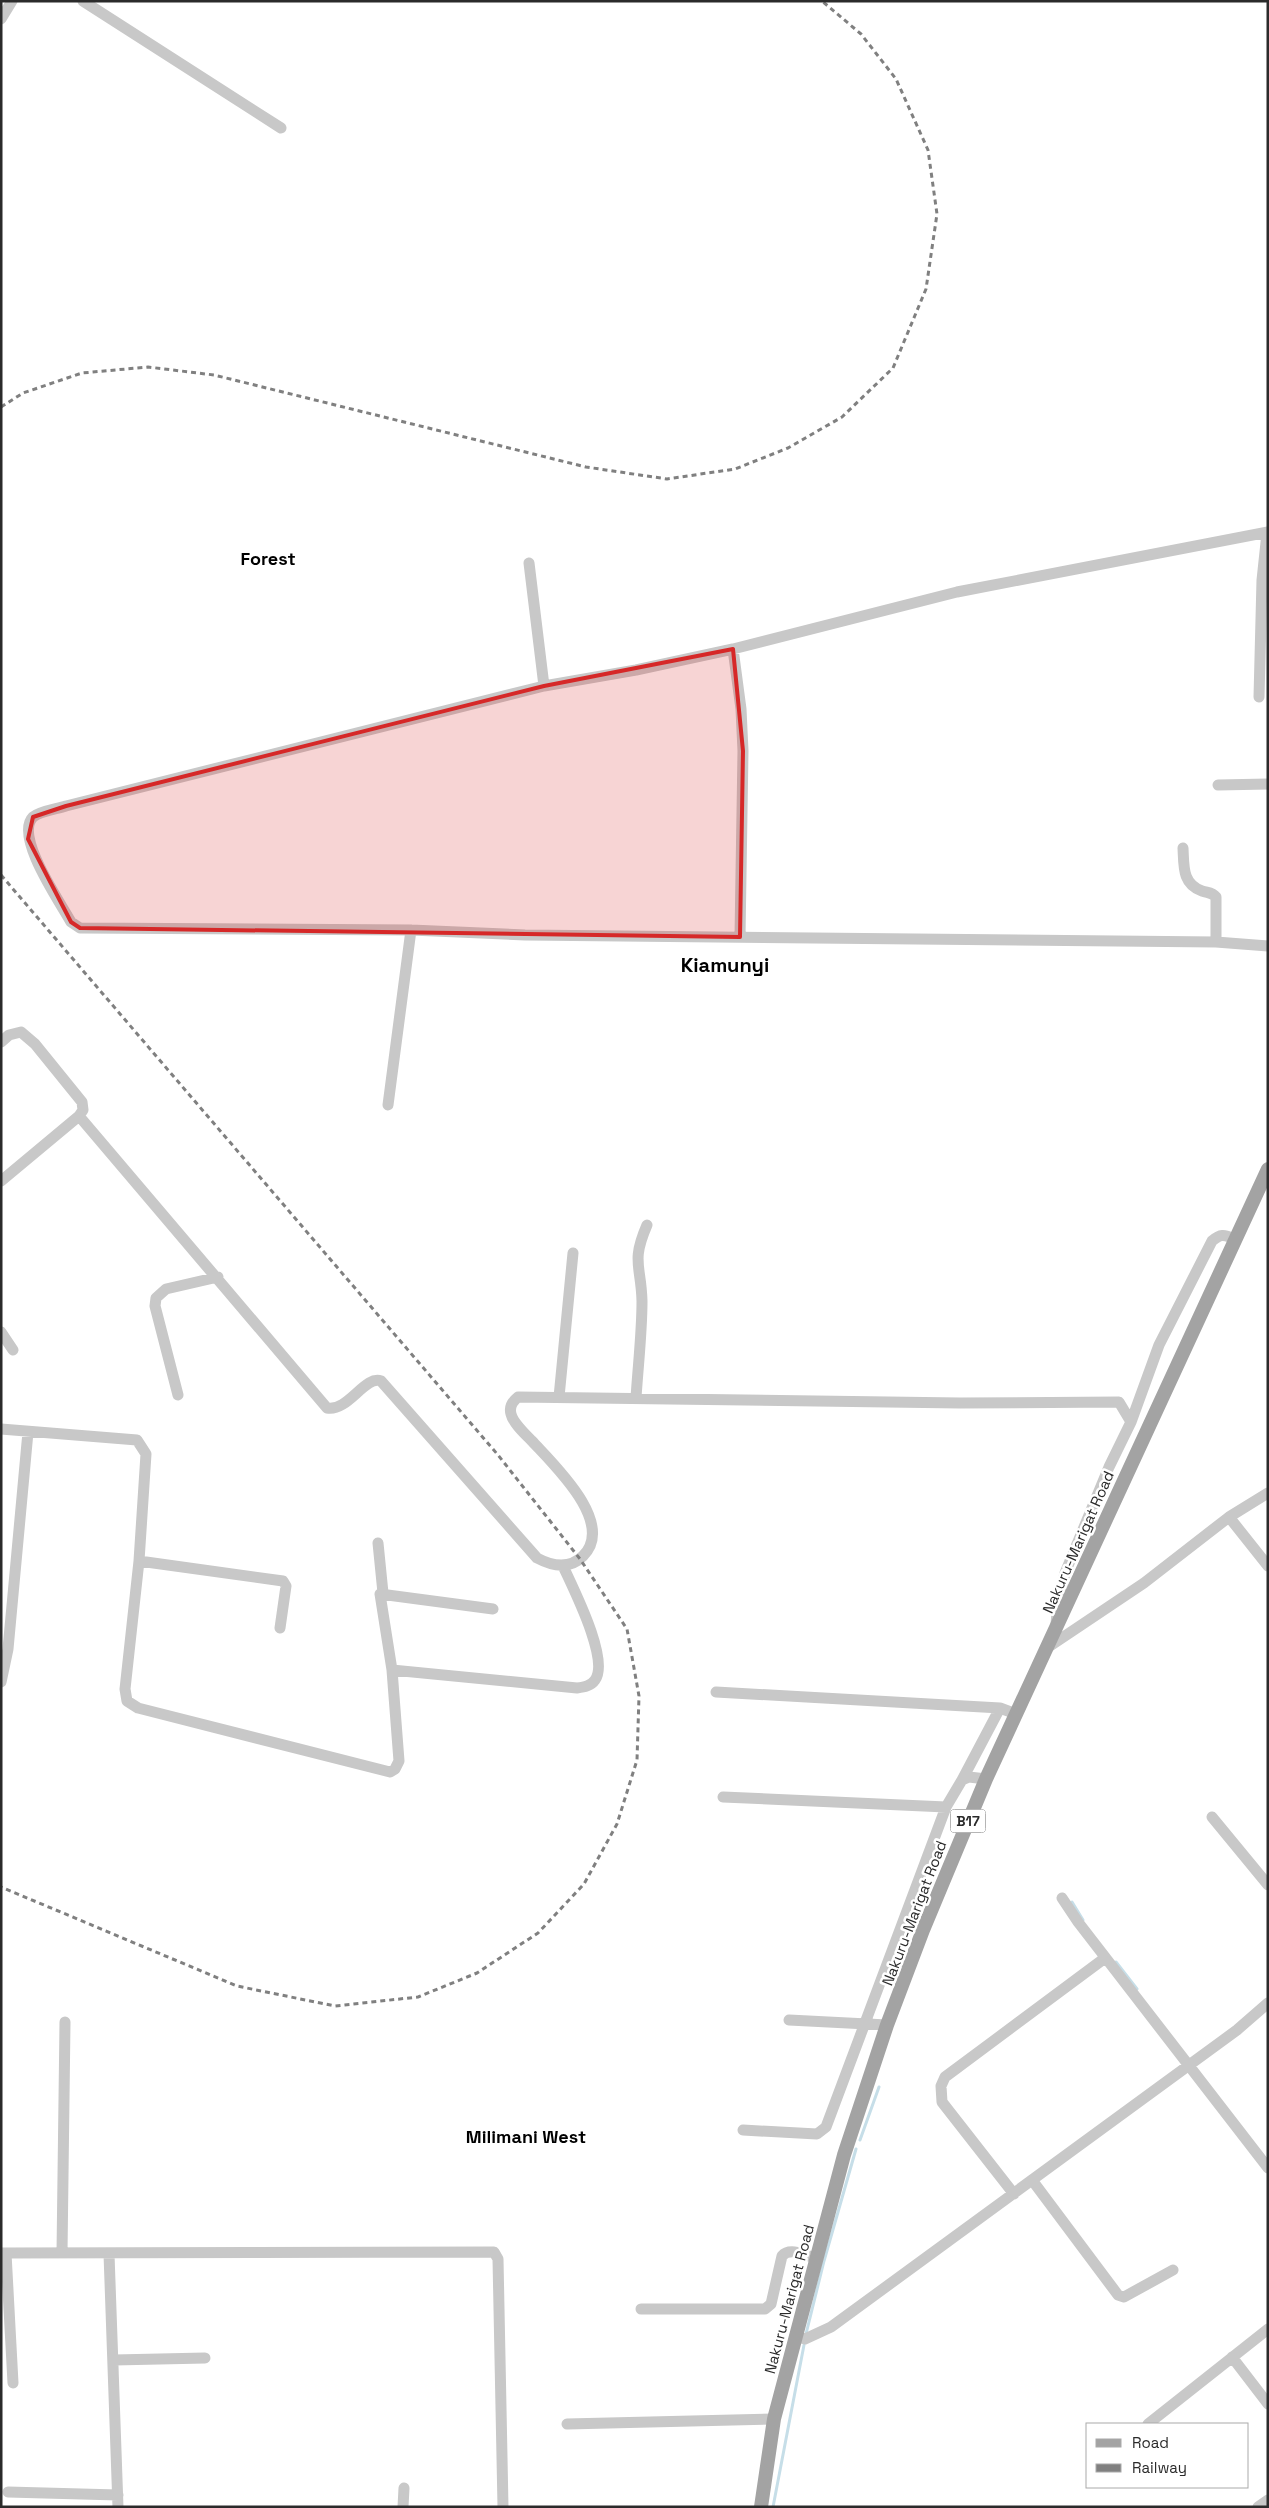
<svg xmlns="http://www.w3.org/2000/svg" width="1269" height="2508" viewBox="0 0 1269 2508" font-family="'Space Grotesk',sans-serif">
<rect width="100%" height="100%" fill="#fff"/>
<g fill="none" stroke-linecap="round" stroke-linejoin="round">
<path stroke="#c6dee8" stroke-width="3" d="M 1072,1902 L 1083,1920
M 1116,1962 L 1137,1989
M 860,2140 L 879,2087
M 806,2334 L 824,2261 L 856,2149
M 773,2507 L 804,2345"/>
<path stroke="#c8c8c8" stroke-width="11" d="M 83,1 L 281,128
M 1,19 L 12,1
M 1268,532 L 957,592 L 733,649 L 636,670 L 544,686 L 66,806 C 57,809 40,811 33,817 C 14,836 60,902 71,922 L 80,928 L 411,930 L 525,935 L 1216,942 L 1268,946
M 529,563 L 544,686
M 733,649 L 741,709 L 743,751 L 740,937
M 1259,697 L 1262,580 L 1267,533
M 1218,785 L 1268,784
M 1183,848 C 1184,866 1182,884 1202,891 C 1208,893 1212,892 1216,897 L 1216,942
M 1,1042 L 9,1035 L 21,1032 L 35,1044 L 82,1102 L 83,1110 L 79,1116
M 388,1105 L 411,930
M 1,1181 L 79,1116 L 327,1408 C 348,1412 365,1375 381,1381 L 537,1558 C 552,1566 569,1570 583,1556 C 616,1523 554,1465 532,1441 C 525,1434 513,1423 511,1414 C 509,1407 513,1401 518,1397 L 960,1403 L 1119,1402 L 1131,1422
M 1,1332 L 13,1350
M 178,1395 L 155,1306 L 156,1298 L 166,1289 L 218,1277
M 559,1397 L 573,1253
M 636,1398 C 638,1366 642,1333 642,1301 C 641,1265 631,1262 647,1225
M 1,1429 L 137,1440 L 146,1454 L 139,1561 L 125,1689 L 127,1701 L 138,1708 L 390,1772 L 395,1769 L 399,1761 L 392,1670 L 380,1594 L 493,1609
M 1229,1517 L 1268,1566
M 378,1543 L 383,1593
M 139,1561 L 283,1581 L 286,1586 L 280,1628
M 1056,1624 L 1058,1602 L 1065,1573 L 1109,1467 L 1131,1422 L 1159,1345 L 1212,1241 C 1220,1234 1224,1234 1234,1239
M 1047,1648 L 1144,1583 L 1229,1517 L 1268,1493
M 392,1670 L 577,1688 C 584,1687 591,1686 595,1680 C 610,1660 573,1588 563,1566
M 1,1682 L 8,1649 L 28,1432
M 716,1692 L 1000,1708 L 1016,1714
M 962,1780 L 1000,1708
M 723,1797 L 946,1807
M 1212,1817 L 1268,1885
M 1062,1898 L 1078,1922 L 1268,2168
M 789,2020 L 887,2025
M 743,2130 L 817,2134 L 826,2127 L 946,1807 L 962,1780 L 969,1777 L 986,1779
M 1032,2180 L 1118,2295 L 1124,2297 L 1173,2270
M 1014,2194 L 942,2102 L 941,2086 L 945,2077 L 1105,1958
M 1,2253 L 494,2252 L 498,2259 L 503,2507
M 6,2253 L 13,2383
M 62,2253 L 65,2022
M 109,2254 L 118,2507
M 641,2309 L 765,2309 L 771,2304 L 782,2256 C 790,2247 805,2255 815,2258
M 795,2336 L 805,2339 L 831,2327 L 1237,2030 L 1268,2003
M 1232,2357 L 1268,2404
M 114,2360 L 205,2358
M 567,2424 L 774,2419
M 1148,2424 L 1268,2329
M 8,2492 L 118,2495
M 403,2507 L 404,2488
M 1258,2507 L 1268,2500"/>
<path stroke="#a3a3a3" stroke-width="14" d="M 761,2507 L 774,2419 L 844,2155 L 887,2025 L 923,1930 L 986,1779 L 1268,1169"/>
<path stroke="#808080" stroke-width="3" stroke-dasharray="5 4" stroke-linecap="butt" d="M 1,407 L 23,393 L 82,373 L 148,367 L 214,375 L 586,467 L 667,479 L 735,469 L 788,448 L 842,417 L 893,368 L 926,289 L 937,214 L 928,150 L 896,79 L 861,34 L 822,1
M 1,875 L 498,1455 L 580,1559 L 627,1629 L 639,1696 L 637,1760 L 617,1824 L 584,1884 L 538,1933 L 477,1973 L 418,1997 L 335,2006 L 237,1986 L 1,1887"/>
</g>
<path fill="#d62828" fill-opacity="0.2" stroke="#d62828" stroke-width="4" stroke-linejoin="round" d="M 733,649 L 743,751 L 740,937 L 80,928 L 71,922 L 28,839 L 33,817 L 66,806 L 544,686 Z"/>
<g text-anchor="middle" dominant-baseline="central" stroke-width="5" stroke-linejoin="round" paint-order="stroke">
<rect fill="#fff" stroke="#6b6b6b" stroke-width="1" x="950.5" y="1809.5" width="35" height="23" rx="4"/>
<g font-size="14" font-weight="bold" fill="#2b2b2b">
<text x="968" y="1821">B17</text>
</g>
<g font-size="15" fill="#2b2b2b" stroke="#fff">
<text transform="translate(1078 1542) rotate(-66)">Nakuru-Marigat Road</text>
<text transform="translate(914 1913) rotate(-69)">Nakuru-Marigat Road</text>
<text transform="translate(789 2299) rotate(-75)">Nakuru-Marigat Road</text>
</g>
<g font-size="18" font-weight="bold" fill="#000" stroke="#fff">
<text x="268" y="558">Forest</text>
<text x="526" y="2136">Milimani West</text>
</g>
<g font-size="20" font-weight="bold" fill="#000" stroke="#fff">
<text x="725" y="965">Kiamunyi</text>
</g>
</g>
<rect width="1269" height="2508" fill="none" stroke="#2b2b2b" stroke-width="5"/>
<rect x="1086" y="2423" width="162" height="65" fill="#ffffff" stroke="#aaaaaa"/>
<rect x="1096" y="2439" width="25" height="8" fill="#a3a3a3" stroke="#aaaaaa"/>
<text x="1132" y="2448" font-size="15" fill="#2b2b2b">Road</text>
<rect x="1096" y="2464" width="25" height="8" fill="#808080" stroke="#aaaaaa"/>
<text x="1132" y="2473" font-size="15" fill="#2b2b2b">Railway</text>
</svg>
